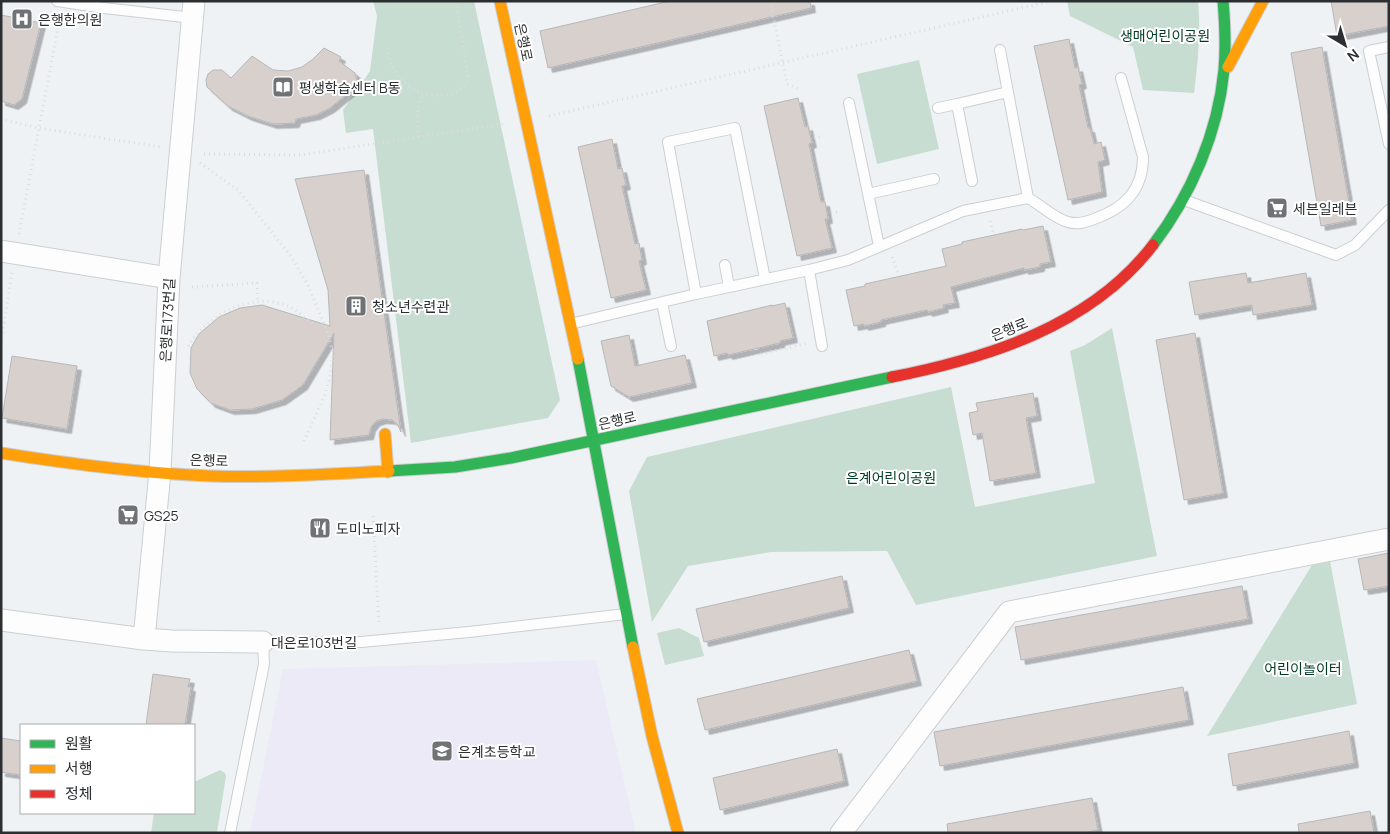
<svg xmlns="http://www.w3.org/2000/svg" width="1390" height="834" viewBox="0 0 1390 834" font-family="Manrope,'Noto Sans KR',sans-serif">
<defs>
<filter id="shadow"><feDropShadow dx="4.5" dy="4.5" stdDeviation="0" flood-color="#0004"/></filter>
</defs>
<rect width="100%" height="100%" fill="#eff2f5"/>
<path fill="#edeaf7" d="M 596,660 L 636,833 L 250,833 L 283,669 Z"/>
<path fill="#c7ddd1" d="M 373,1 L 474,1 L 560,400 L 548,418 L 411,443 L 373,129 L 346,133 L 343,110 L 370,71 L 377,16 Z
M 1067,1 L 1198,1 C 1201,32 1198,62 1194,93 L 1143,90 L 1133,47 L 1070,16 Z
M 919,60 L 939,149 L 877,164 L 857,74 Z
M 1112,328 L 1157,556 L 916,605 L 887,551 L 771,552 L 688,566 L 652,622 L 629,491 L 647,457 L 951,387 L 975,507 L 1095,483 L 1070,351 L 1085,345 Z
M 1330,561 L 1357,704 L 1207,736 L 1312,565 Z
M 679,628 L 699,638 L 704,656 L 665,665 L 657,633 Z
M 220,770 L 225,773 L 226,776 L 217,833 L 151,833 L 154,813 L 194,813 L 194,782 Z"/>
<path fill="#d8d0cd" stroke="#b7b7b8" filter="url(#shadow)" d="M 670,1 L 810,1 L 811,8 L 548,68 L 540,31 Z
M 1331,1 L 1389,1 L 1389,26 L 1337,36 Z
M 1,15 L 41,23 L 22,99 L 14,105 L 1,101 Z
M 1069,39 L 1075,68 L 1078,67 L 1082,84 L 1079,85 L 1088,128 L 1090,128 L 1094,144 L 1101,142 L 1105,160 L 1098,162 L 1102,192 L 1068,200 L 1034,46 Z
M 1322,47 L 1352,220 L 1321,226 L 1291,53 Z
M 324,48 L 341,57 L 339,61 L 355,73 L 358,85 L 330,108 L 316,115 L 296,119 L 295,123 L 273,124 L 248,116 L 228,106 L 207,87 L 206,80 L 208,74 L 213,70 L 222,70 L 231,78 L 252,56 L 273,70 L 288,71 L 302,67 L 313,59 Z
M 798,98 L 805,127 L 808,126 L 812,143 L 809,144 L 821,202 L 825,202 L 828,219 L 825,219 L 832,248 L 797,256 L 764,106 Z
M 612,139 L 618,169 L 622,168 L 626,185 L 622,186 L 635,244 L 639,243 L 642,260 L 639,261 L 646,290 L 611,298 L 578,147 Z
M 364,170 L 401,432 L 398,425 L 392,420 L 383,419 L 376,421 L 371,427 L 369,435 L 330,440 L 334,333 L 303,385 L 282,400 L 252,409 L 230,410 L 211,403 L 197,389 L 190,373 L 191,348 L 199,334 L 219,317 L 240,308 L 262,305 L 330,326 L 328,290 L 295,179 Z
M 1043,226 L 1051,262 L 1040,264 L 1040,267 L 1024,270 L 1024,268 L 951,287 L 955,303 L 943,305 L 944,308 L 928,312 L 927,310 L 881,320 L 881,322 L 864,326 L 864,324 L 854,326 L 846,290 L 865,286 L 865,284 L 946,266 L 942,249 L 962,244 L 962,242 L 1022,229 L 1023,230 Z
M 1246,273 L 1248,283 L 1306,273 L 1312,305 L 1253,315 L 1252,305 L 1195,315 L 1189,282 Z
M 785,303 L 793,338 L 780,341 L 780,343 L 728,355 L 727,353 L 714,356 L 707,321 L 772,305 L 772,306 Z
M 1195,333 L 1223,493 L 1184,500 L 1156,340 Z
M 629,335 L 635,366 L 685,355 L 692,383 L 629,397 L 611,386 L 601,341 Z
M 12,356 L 77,366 L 67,429 L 2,418 Z
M 1033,393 L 1037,416 L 1026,418 L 1036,473 L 990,481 L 982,433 L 973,435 L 969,413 L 978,411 L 976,403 Z
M 1389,553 L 1389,586 L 1364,590 L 1358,559 Z
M 842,576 L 849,608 L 704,642 L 696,609 Z
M 1242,586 L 1248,619 L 1021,660 L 1015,627 Z
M 909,650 L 917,681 L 705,730 L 697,699 Z
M 153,674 L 190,679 L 188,687 L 191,687 L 185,725 L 146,725 Z
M 1183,687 L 1189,720 L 940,766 L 934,732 Z
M 1349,731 L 1354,763 L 1233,786 L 1228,754 Z
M 1,738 L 21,741 L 21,775 L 1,772 Z
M 837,749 L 844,781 L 720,810 L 713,778 Z
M 1092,798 L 1098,830 L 1084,833 L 948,833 L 947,824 Z
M 1370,811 L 1374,833 L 1299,833 L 1298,824 Z"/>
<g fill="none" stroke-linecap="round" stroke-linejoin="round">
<g stroke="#ccced1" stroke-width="12">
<path id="lane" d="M 57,1 L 104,8 L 193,18
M 1389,47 L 1369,51 L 1389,144
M 1000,50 L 1028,198
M 849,103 L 879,246
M 938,108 L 957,104
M 972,181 L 957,104 L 1008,92
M 868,194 L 934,179
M 1184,200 L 1336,255 L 1355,245 L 1389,210
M 725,265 L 729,287
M 809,270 L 822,346
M 696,294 L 668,142 L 735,128 L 765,279
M 662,303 L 671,346
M 570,324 L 696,294 L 809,270 L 848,260 L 963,211 L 1028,198 C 1041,205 1054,218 1068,222 C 1077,225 1086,222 1094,219 C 1125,208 1143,190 1143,157 L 1121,78
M 230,833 L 264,664 L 263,642 L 361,642 L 469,632 L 626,614"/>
</g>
<g stroke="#ccced1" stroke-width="23">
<path id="street" d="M 1,251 L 169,278
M 1,620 L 144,639 L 172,641 L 263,642
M 144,639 L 160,472 L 169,278 L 194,1
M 841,833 L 1009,612 L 1389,539"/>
</g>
<g stroke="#ccced1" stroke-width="13">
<path id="fast" d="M 1153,245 C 1191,195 1218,133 1224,70 C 1226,47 1225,24 1223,1
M 578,359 L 633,647
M 389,471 L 455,467 L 511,458 L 892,377"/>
</g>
<g stroke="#ccced1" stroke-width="13">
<path id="slow" d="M 500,1 L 578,359
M 1228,67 L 1263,1
M 385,434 L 388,472
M 1,453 C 70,464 140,473 210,476 C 270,478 330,474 389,471
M 633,647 L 652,736 L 678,833"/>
</g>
<g stroke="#ccced1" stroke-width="13">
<path id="jam" d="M 892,377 C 988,358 1091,326 1153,245"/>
</g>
<path stroke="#dbdddd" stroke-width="3" stroke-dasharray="1 4" stroke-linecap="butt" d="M 770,1 L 787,84 L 801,90
M 387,48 C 388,56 390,64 394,70 C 400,80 413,91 424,94 C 440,98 467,95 468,75 L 456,1
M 549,116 L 1052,1
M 1,119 L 38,128 L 161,147
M 418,137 L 418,109 L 423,94
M 814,138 L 823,136
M 204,154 L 301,155 L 503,124
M 200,163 L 238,190 L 290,255 L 308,285 L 329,336 L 333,355 L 330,377 L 324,397 L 303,443
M 831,213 L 839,212
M 990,221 L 994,235
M 19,234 L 60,17
M 892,257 L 899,276
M 192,287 L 257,283 L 258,302
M 1,343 L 12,272
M 188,346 C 209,315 250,291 288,306 C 297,310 305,318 313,324
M 756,349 L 757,355 L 808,343
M 373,516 L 379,624"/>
<use href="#lane" stroke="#fdfdfe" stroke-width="10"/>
<use href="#street" stroke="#fdfdfe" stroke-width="21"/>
<use href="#fast" stroke="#30b455" stroke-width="11"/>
<use href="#slow" stroke="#ff9f0a" stroke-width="11"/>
<use href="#jam" stroke="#e5322d" stroke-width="11"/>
</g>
<defs>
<g id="hospital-square" transform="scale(1.125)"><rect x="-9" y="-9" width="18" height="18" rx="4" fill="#707376" stroke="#fff"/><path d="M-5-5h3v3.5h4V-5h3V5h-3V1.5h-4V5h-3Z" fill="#fff"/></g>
<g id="library-square" transform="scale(1.125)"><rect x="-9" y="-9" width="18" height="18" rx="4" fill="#707376" stroke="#fff"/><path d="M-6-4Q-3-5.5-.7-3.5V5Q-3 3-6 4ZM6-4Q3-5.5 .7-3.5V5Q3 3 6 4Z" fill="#fff"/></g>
<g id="supermarket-square" transform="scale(1.125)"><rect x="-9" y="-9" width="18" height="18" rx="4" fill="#707376" stroke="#fff"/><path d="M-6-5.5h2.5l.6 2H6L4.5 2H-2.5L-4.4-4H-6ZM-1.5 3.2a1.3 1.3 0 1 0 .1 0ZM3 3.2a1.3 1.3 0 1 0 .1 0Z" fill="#fff"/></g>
<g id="building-square" transform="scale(1.125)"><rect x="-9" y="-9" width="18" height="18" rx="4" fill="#707376" stroke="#fff"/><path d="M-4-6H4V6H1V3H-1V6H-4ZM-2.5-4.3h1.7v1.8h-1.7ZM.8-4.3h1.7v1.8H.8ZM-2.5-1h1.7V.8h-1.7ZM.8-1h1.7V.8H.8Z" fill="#fff"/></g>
<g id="restaurant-square" transform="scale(1.125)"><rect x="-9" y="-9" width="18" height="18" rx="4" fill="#707376" stroke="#fff"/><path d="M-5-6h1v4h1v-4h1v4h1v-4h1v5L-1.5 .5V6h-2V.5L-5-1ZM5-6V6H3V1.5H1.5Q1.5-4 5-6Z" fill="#fff"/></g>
<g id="school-square" transform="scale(1.125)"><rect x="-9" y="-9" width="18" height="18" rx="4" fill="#707376" stroke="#fff"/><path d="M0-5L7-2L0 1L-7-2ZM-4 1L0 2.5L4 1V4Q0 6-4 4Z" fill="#fff"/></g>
</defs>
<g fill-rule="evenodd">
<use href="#hospital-square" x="22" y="19"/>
<use href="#library-square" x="283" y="87"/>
<use href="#supermarket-square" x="1277" y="208"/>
<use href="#building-square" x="356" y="306"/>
<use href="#supermarket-square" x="128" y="515"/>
<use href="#restaurant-square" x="320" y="528"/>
<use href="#school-square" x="442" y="751"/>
</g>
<g text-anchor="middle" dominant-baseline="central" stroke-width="4" stroke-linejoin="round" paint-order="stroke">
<g font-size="14" fill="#2c2f31" stroke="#fff" text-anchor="start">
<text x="38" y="19">은행한의원</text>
<text x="299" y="87">평생학습센터 B동</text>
<text x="1293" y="208">세븐일레븐</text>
<text x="372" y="306">청소년수련관</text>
<text x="144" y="515">GS25</text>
<text x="336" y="528">도미노피자</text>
<text x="458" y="751">은계초등학교</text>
</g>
<g font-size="14" fill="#003c20" stroke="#fff">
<text x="1165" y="35">생매어린이공원</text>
<text x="891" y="477">은계어린이공원</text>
<text x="1303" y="668">어린이놀이터</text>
</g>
<g font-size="14" fill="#2c2f31" stroke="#fff">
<text transform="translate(524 42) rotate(78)">은행로</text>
<text transform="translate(167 320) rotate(-87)">은행로173번길</text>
<text transform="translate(1009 329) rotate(-22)">은행로</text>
<text transform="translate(617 420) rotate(-13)">은행로</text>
<text transform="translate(209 460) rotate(2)">은행로</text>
<text x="314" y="642">대은로103번길</text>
</g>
</g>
<rect width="1390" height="834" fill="none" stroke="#2c2f31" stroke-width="5"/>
<rect x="20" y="724" width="175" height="90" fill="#ffffff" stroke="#abacad"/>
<rect x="30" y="740" width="25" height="8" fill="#30b455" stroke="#abacad"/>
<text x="65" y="749" font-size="15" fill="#2c2f31">원활</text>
<rect x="30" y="765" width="25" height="8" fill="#ff9f0a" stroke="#abacad"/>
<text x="65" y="774" font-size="15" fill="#2c2f31">서행</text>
<rect x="30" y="790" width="25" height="8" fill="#e5322d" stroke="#abacad"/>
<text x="65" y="799" font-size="15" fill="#2c2f31">정체</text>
<g transform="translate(1345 45) rotate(142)" stroke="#ffffff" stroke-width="4" paint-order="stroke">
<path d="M0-4L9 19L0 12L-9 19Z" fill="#2c2f31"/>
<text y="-8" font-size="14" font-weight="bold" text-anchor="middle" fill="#2c2f31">N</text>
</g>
</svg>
